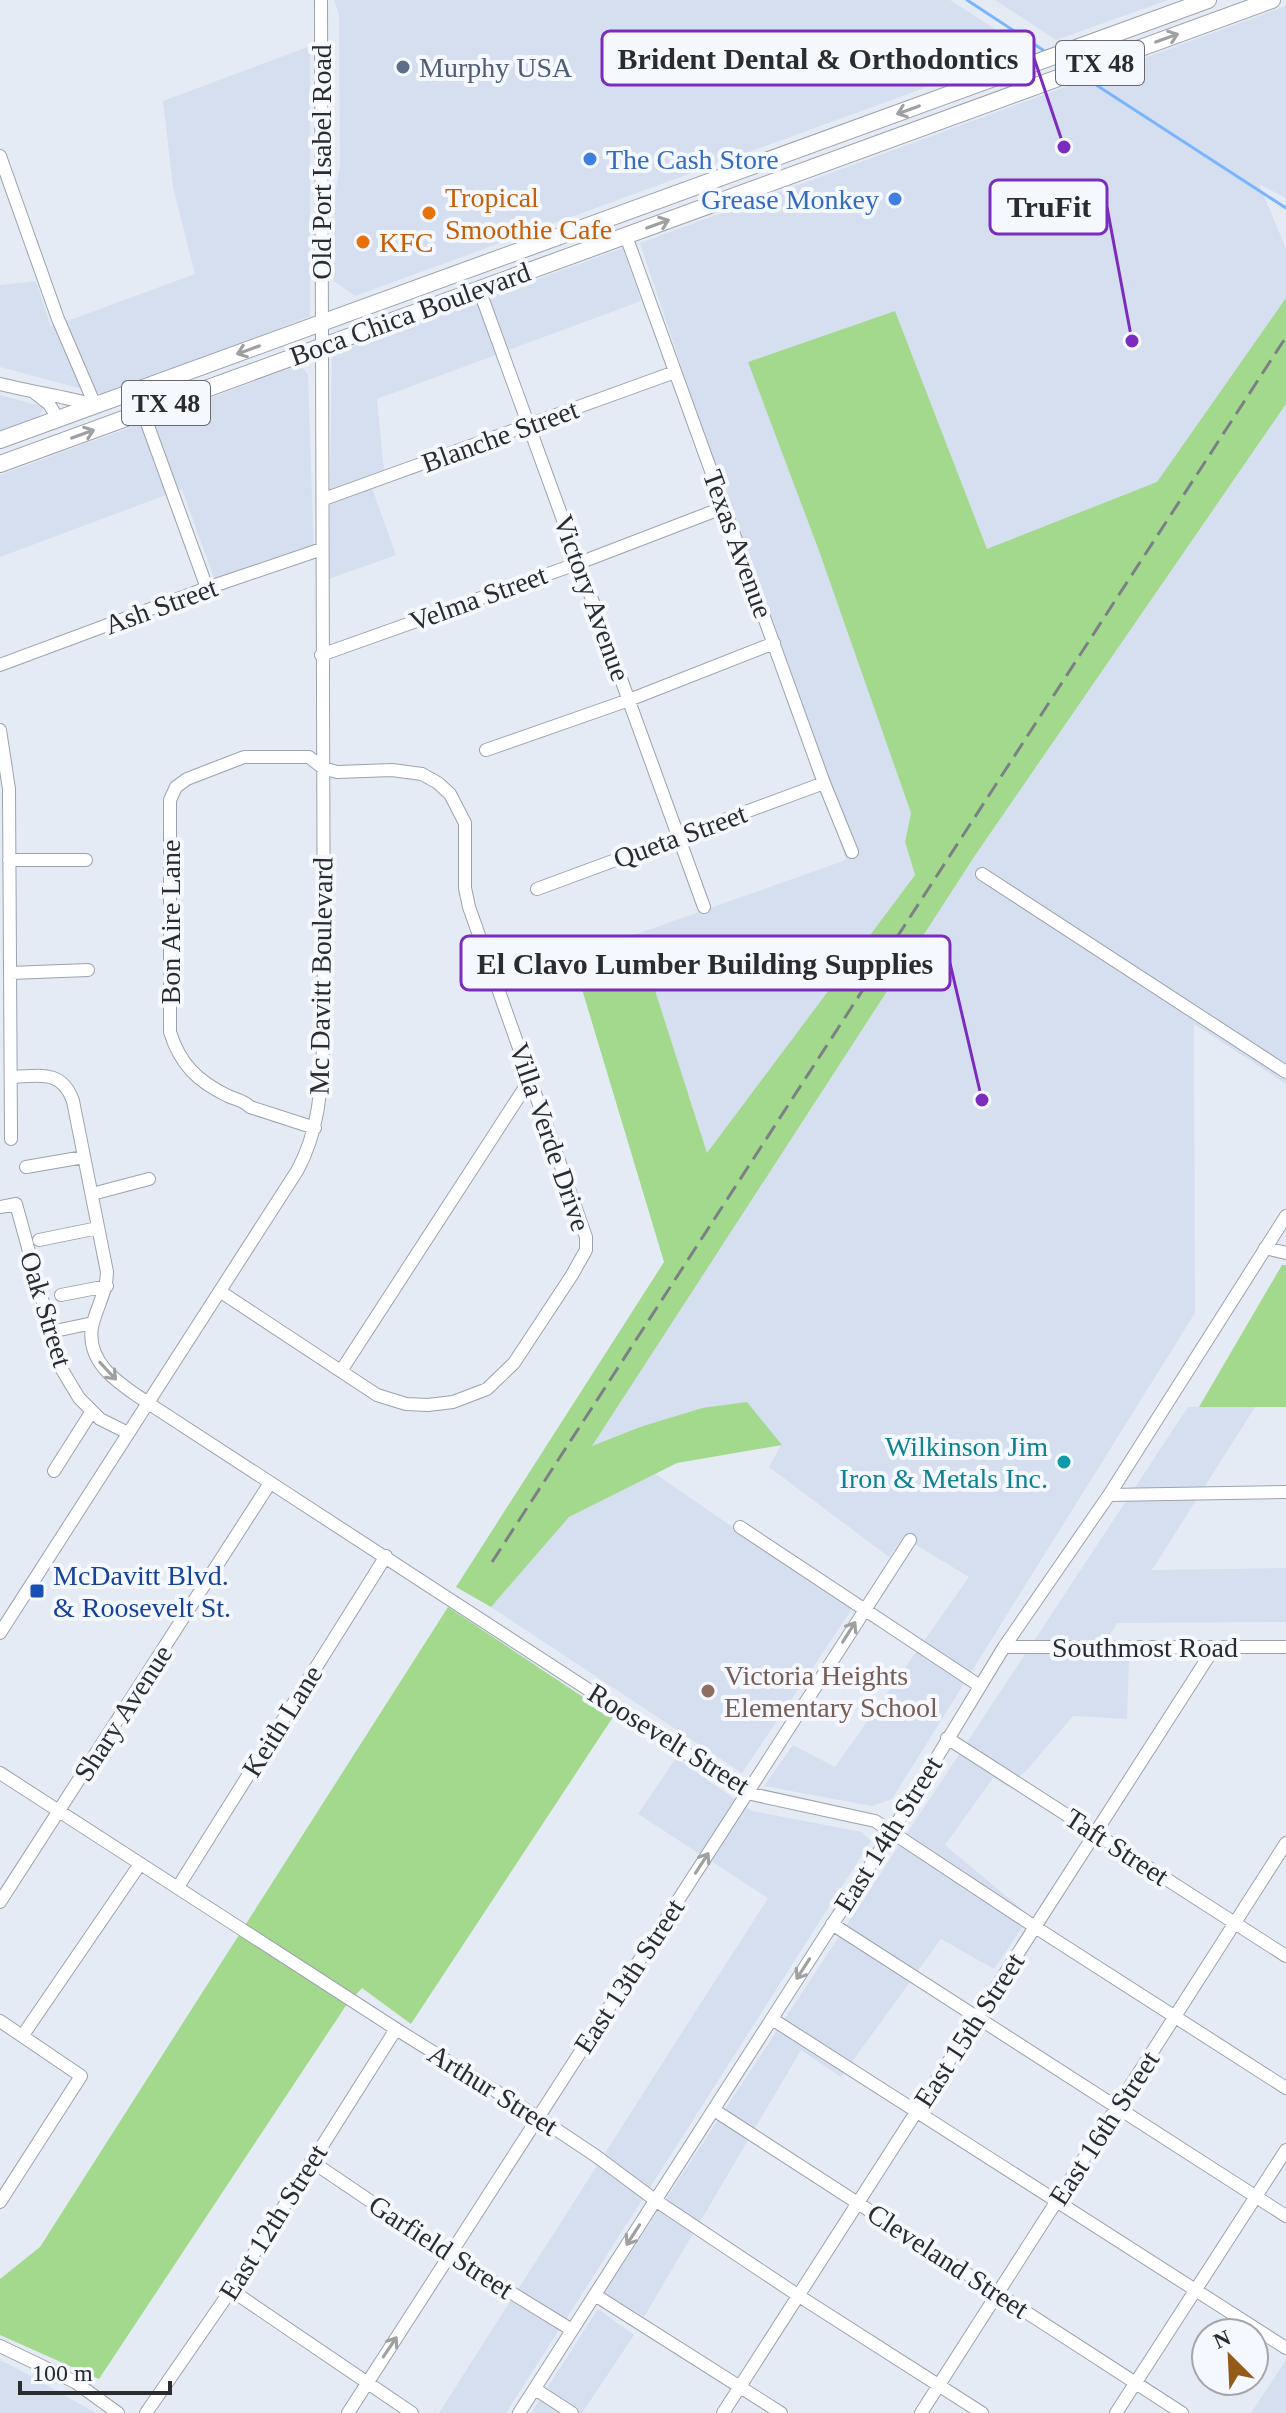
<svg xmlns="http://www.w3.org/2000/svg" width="1286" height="2413" viewBox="0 0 1286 2413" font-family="'Times New Roman',serif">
<rect width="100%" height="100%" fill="#e5ebf4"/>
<path fill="#d6dfef" d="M 334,0 L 950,0 L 1028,50 L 355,296 L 334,281 L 335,195 L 340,165 L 339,14 Z
M 995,0 L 1168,0 L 1056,40 Z
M 1286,6 L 1286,198 L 1259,184 L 1286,249 L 1286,299 L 1162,491 L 989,556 L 921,382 L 749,362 L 819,551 L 911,813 L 905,843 L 915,875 L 707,1154 L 637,934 L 846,860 L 640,243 Z
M 310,46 L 310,316 L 108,396 L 0,367 L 0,285 L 36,281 L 51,327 L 195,274 L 173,187 L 163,101 Z
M 623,248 L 641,301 L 377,399 L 384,471 L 368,477 L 396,555 L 329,579 L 332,354 Z
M 300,365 L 308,375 L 314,558 L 219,592 L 182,489 L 0,557 L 0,475 Z
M 0,395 L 45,407 L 37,419 L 0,432 Z
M 1286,404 L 1286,1084 L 1194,1024 L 1195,1313 L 892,1799 L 872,1806 L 764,1786 L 793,1745 L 835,1767 L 969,1577 L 903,1537 L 889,1557 L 769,1467 L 781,1445 L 702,1408 L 640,1427 L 591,1447 L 801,1117 L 986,839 Z
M 1188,1407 L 1255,1407 L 1152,1570 L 1286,1568 L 1286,1622 L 1117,1623 L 1107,1640 L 1105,1659 L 1129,1659 L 1127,1719 L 1073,1716 L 1026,1771 L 1007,1786 L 993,1778 L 945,1845 L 1030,1916 L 994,1969 L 941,1939 L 841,2077 L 801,2050 L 644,2317 L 604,2293 Z
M 654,1473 L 852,1609 L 742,1773 L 491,1607 L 569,1517 Z
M 676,1758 L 752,1811 L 862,1832 L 871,1841 L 506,2413 L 439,2413 L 768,1898 L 638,1814 Z
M 598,2309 L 634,2335 L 582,2413 L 531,2413 Z
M 0,2360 L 16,2368 L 96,2413 L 0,2413 Z
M 1286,2360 L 1286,2413 L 1251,2413 Z"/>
<path fill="#a3d98c" d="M 1286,298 L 1286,404 L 976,854 L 592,1446 L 640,1427 L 702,1408 L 747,1402 L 782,1445 L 677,1463 L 569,1517 L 491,1607 L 456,1587 L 664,1262 L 572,956 L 637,934 L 707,1153 L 915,875 L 905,842 L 911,813 L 819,551 L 748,362 L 895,311 L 987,549 L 1157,482 Z
M 1282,1265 L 1286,1265 L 1286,1407 L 1199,1407 Z
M 448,1607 L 613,1717 L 411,2024 L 362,1988 L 345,2007 L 99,2379 L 0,2335 L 0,2279 L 40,2247 Z"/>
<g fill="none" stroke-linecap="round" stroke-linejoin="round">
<path stroke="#78b5fd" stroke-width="3" d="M 967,0 L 1043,50
M 1087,79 L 1286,208"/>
<g stroke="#9da2ab" stroke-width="14">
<path id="minor" d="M 0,156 L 58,319 L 95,405
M 626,236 L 824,783 L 852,852
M 479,289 L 704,907
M 0,384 C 32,392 63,396 95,405
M 35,393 L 49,404 L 58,419
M 143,412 L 207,588
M 324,499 L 675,372
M 321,655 L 579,563 L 725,507
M 0,665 L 207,588 L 322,549
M 0,730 L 9,789 L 11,1139
M 486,750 L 629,700 L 774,643
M 9,860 L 86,860
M 982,874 L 1286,1072
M 537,889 L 824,783
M 10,973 L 88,970
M 11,1077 C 39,1076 62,1069 73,1101 L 107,1272 C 107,1292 96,1308 92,1327 C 86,1365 122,1385 148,1403 L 747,1793 L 875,1821 L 1035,1927 L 1286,2088
M 26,1167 L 84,1157
M 92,1194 L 149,1179
M 0,1207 L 16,1204 L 61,1368 L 79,1398 L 100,1419 L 128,1433
M 39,1240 L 98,1228
M 1265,1248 L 1286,1253
M 221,1292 L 377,1395 L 406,1404 L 428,1405 L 453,1402 L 487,1389 L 514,1363 L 572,1275 L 586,1250 L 586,1237 L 469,907 L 465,888 L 465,823 L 450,794 L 438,783 L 422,774 L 392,770 L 337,772 L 323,768 L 309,757 L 244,757 L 187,779 L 176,787 L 170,800 L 170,1032 C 180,1064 197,1081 228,1096 C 237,1100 243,1100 250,1107 L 315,1128
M 61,1295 L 107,1286
M 50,1332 L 93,1323
M 341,1371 L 531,1078
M 54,1471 L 92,1411
M 1109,1495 L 1286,1492
M 740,1527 L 980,1686
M 0,1633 L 297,1171 C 322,1126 321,1079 324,1030 L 321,0
M 1004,1647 L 1286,1647
M 947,1738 L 1286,1956
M 0,1773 L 396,2029 L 539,2118 L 596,2156 L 655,2200 L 799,2296 L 982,2413
M 178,1887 L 386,1556
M 0,1902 L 270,1483
M 832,1924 L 1286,2216
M 772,2019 L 1286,2348
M 0,2021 L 81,2076 L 0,2202
M 23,2035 L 140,1864
M 714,2110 L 1182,2413
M 311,2161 L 450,2255 L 572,2330
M 231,2290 L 412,2413
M 595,2295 L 781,2413
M 0,2346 L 75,2382 L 118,2413
M 535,2389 L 572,2413
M 146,2413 L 231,2290 L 396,2029
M 348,2413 L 910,1540
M 519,2413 L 891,1833 L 1004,1647 L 1109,1495 L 1286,1216
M 723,2413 L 1214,1648
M 921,2413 L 1286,1843
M 1116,2413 L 1286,2150"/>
</g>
<g stroke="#9da2ab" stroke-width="18">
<path id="major" d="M 0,440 L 1208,0
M 0,464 L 1272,0"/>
</g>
<use href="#minor" stroke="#fff" stroke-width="12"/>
<use href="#major" stroke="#fff" stroke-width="16"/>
<path stroke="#7c8086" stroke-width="3" stroke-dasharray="16 8" stroke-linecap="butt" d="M 492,1562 L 1286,337"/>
</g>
<defs><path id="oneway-shaft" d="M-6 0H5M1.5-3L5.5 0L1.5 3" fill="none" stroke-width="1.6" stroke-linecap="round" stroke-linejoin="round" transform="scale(2)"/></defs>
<g stroke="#9fa0a2">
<use href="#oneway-shaft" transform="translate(1167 38) rotate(-20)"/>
<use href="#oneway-shaft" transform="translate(908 110) rotate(160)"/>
<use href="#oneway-shaft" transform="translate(658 224) rotate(-20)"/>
<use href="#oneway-shaft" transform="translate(248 350) rotate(160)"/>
<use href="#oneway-shaft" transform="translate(83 434) rotate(-20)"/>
<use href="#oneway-shaft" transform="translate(108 1371) rotate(47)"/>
<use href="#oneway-shaft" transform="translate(849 1632) rotate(-58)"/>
<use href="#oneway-shaft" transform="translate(702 1863) rotate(-57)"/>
<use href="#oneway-shaft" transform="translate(803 1969) rotate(123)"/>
<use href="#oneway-shaft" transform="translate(633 2235) rotate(123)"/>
<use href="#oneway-shaft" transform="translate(390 2347) rotate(-56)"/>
</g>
<circle fill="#5c6f8a" stroke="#f5f8fe" stroke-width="3" cx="403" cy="67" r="8"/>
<g fill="#3f7fe0" stroke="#f5f8fe" stroke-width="3">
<circle cx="590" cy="159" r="8"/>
<circle cx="895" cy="199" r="8"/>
</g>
<g fill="#e8710a" stroke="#f5f8fe" stroke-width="3">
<circle cx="429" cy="213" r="8"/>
<circle cx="363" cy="242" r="8"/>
</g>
<circle fill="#0f9aa8" stroke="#f5f8fe" stroke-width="3" cx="1064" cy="1462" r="8"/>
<rect fill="#1a4fb4" stroke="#f5f8fe" stroke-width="3" x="29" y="1583" width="16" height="16" rx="4"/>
<circle fill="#8d6e63" stroke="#f5f8fe" stroke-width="3" cx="708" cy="1691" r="8"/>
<g text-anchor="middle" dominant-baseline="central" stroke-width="8" stroke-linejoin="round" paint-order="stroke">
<g fill="#f5f8fe" stroke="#67696e" stroke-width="2">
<rect x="1056" y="41" width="88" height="44" rx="6"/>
<rect x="122" y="381" width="88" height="44" rx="6"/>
</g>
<g font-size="26" font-weight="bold" fill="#2a2c30">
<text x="1100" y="63">TX 48</text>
<text x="166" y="403">TX 48</text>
</g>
<g font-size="28" fill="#4e5e75" stroke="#f5f8fe" text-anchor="start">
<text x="419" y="67">Murphy USA</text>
</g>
<g font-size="28" fill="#366cbe" stroke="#f5f8fe" text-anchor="start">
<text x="606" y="159">The Cash Store</text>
<text x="879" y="199" text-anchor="end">Grease Monkey</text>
</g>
<g font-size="28" fill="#2a2c30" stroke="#f5f8fe">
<text transform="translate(321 162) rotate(-90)">Old Port Isabel Road</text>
<text transform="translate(410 314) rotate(-20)">Boca Chica Boulevard</text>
<text transform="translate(500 436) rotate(-20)">Blanche Street</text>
<text transform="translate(738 544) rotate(70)">Texas Avenue</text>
<text transform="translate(478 598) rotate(-20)">Velma Street</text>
<text transform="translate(592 598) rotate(70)">Victory Avenue</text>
<text transform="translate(161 606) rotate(-20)">Ash Street</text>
<text transform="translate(680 836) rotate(-20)">Queta Street</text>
<text transform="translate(170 922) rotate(-90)">Bon Aire Lane</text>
<text transform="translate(321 976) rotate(-89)">Mc Davitt Boulevard</text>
<text transform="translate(550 1137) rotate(71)">Villa Verde Drive</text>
<text transform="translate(46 1309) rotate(73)">Oak Street</text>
<text x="1145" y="1647">Southmost Road</text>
<text transform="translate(123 1713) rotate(-57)">Shary Avenue</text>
<text transform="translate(282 1721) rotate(-58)">Keith Lane</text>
<text transform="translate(669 1739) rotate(32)">Roosevelt Street</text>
<text transform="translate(888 1834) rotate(-58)">East 14th Street</text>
<text transform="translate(1117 1847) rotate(33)">Taft Street</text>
<text transform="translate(629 1976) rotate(-57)">East 13th Street</text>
<text transform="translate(969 2030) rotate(-57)">East 15th Street</text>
<text transform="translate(493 2090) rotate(32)">Arthur Street</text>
<text transform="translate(1104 2128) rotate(-57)">East 16th Street</text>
<text transform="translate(273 2222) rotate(-58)">East 12th Street</text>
<text transform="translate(441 2247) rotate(33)">Garfield Street</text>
<text transform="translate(948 2261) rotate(33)">Cleveland Street</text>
</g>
<g font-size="28" fill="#c56008" stroke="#f5f8fe" text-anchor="start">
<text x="445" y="197">Tropical<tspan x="445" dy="32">Smoothie Cafe</tspan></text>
<text x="379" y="242">KFC</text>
</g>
<g font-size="28" fill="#0d838f" stroke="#f5f8fe" text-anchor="end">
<text x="1048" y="1446">Wilkinson Jim<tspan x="1048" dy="32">Iron &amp; Metals Inc.</tspan></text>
</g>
<g font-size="28" fill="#164399" stroke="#f5f8fe" text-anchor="start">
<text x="53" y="1575">McDavitt Blvd.<tspan x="53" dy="32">&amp; Roosevelt St.</tspan></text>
</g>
<g font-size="28" fill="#785e54" stroke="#f5f8fe" text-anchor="start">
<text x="724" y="1675">Victoria Heights<tspan x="724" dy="32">Elementary School</tspan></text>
</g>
</g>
<path fill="none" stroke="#7b2cbf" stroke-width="3" d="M1064 147L1034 58M1132 341L1107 207M982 1100L950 963"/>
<g fill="#7b2cbf" stroke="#f5f8fe" stroke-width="3">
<circle cx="1064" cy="147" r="8"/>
<circle cx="1132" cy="341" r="8"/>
<circle cx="982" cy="1100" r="8"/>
</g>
<g fill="#f5f8fe" stroke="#7b2cbf" stroke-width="3">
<rect x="602" y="31" width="432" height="54" rx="8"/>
<rect x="990" y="180" width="117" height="54" rx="8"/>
<rect x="461" y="936" width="489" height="54" rx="8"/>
</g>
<g font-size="30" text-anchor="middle" font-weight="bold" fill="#2a2c30">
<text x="818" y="69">Brident Dental &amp; Orthodontics</text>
<text x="1049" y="217">TruFit</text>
<text x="705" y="974">El Clavo Lumber Building Supplies</text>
</g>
<g transform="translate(1230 2357) rotate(336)"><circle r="38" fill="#f5f8fe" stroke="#a4a6ac" stroke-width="2"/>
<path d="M0-6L14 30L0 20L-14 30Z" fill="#945a17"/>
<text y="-12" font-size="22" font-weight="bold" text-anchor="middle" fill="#2a2c30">N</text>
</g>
<path d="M20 2381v12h150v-12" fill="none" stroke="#2a2c30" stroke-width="4"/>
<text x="32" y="2381" font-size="24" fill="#2a2c30" stroke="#f5f8fe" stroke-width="6" paint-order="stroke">100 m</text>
</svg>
